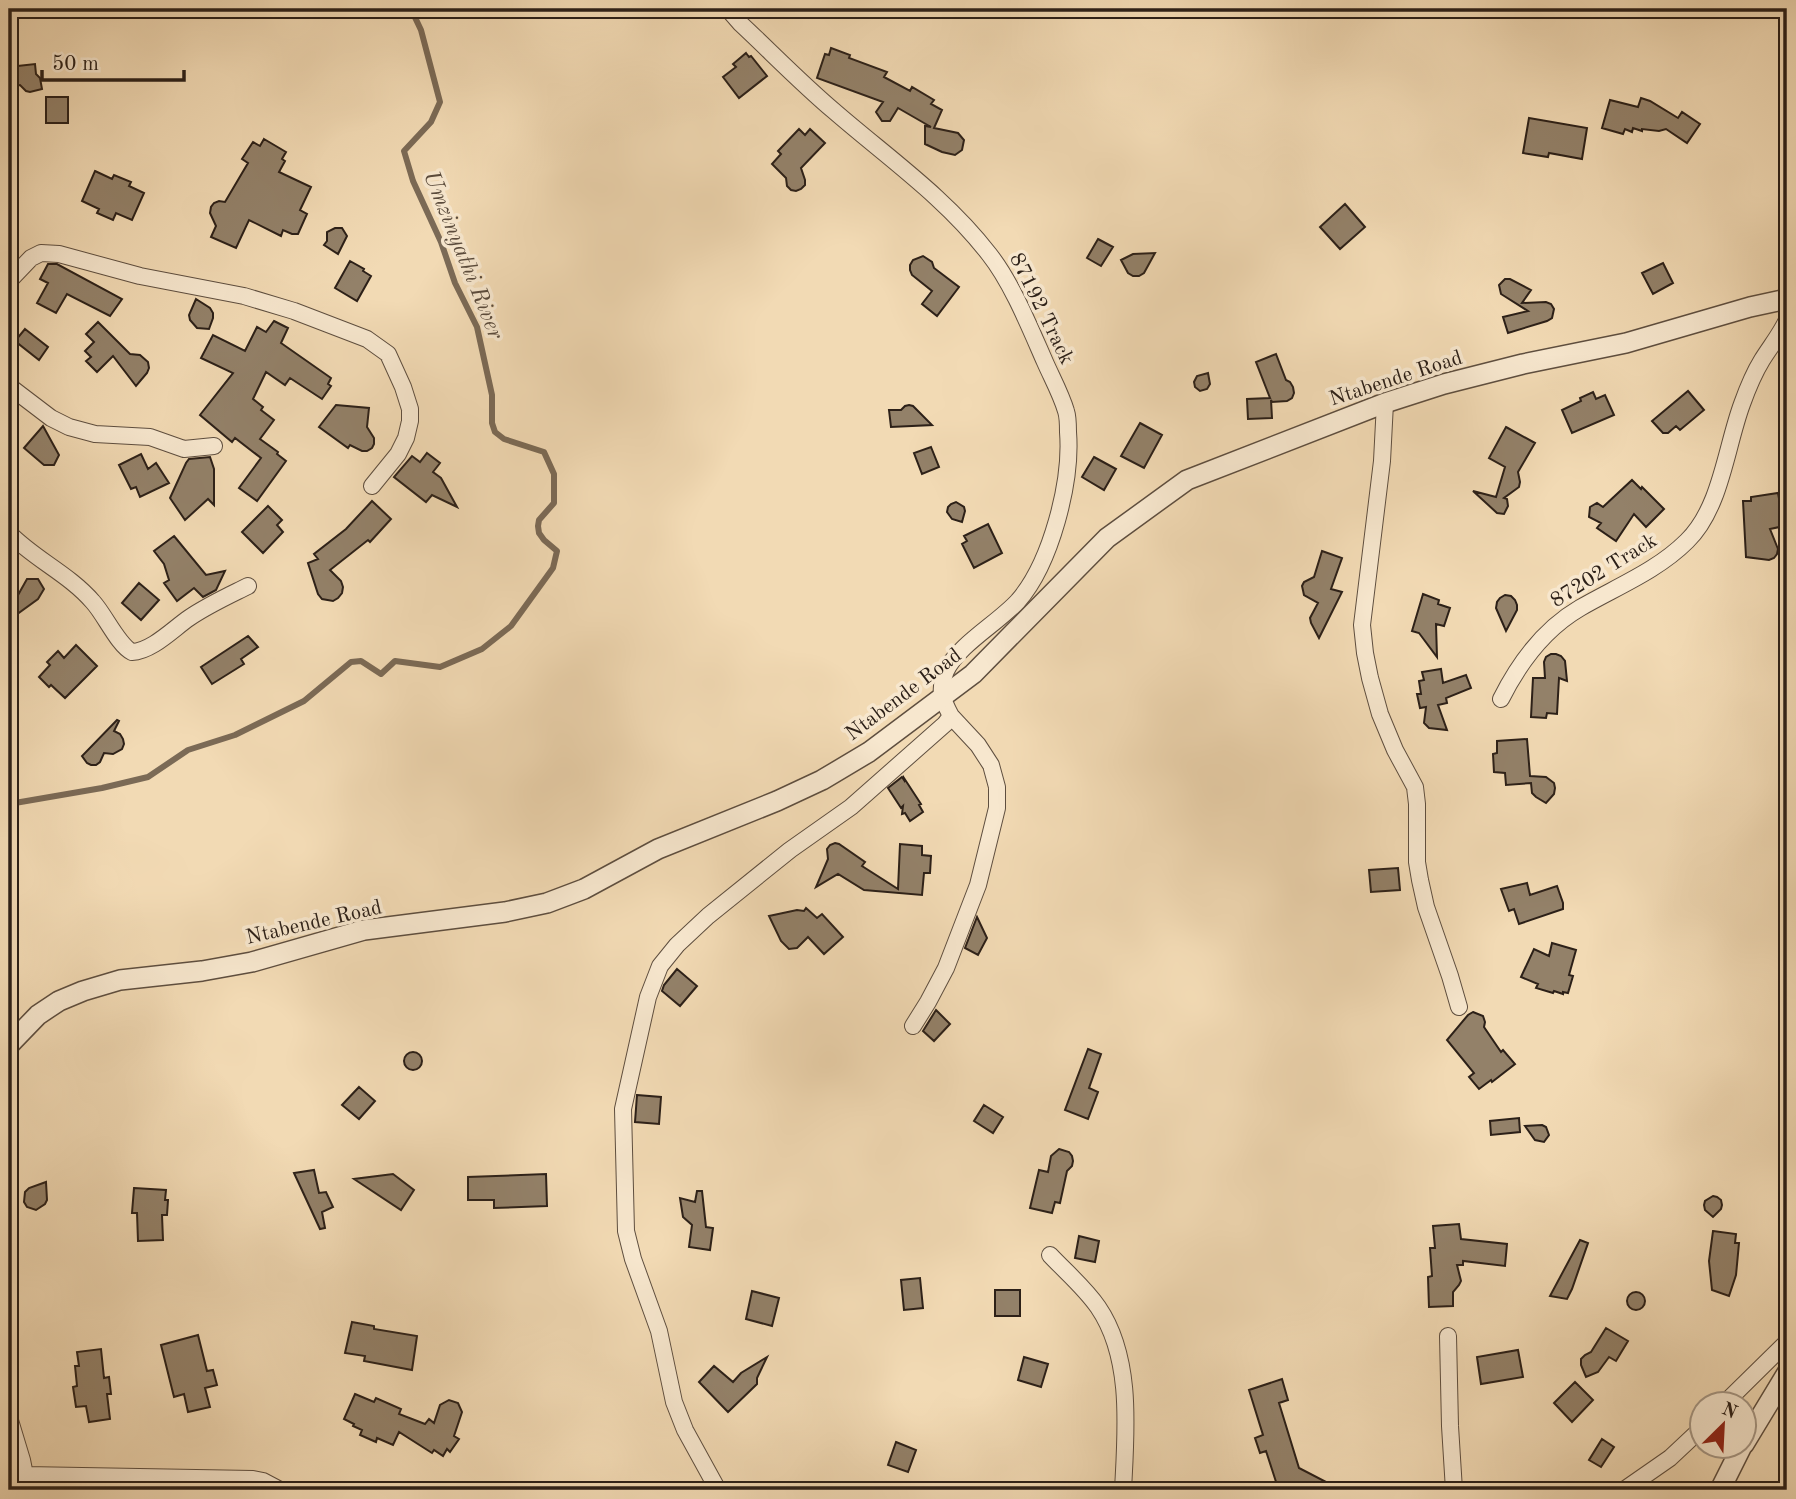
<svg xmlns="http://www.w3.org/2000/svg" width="1796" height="1499" viewBox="0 0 1796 1499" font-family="'Old Standard TT',serif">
<rect width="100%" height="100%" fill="#f2dab4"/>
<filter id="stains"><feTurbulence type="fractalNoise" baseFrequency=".00286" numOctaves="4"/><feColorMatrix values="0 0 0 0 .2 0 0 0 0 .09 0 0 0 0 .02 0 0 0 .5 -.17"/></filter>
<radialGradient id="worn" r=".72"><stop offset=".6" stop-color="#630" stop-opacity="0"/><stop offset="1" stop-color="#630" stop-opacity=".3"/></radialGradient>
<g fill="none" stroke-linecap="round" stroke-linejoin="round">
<path stroke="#7b6a56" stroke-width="6" d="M 9,804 L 102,788 L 148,777 L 188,750 L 235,735 L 304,701 L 351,662 L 361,661 L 381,674 L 395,661 L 440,667 L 482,649 L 511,626 L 553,568 L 557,551 L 544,540 L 539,533 L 538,526 L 539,520 L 554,503 L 554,474 L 544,452 L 504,439 L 495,432 L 492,423 L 492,395 L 477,327 L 455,283 L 441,242 L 413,181 L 404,151 L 431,122 L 440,102 L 421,30 L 411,9"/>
</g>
<path fill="#938169" stroke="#2c2018" stroke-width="2" d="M 831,48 L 850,55 L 849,58 L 887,72 L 884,77 L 910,91 L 912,87 L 934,100 L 931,104 L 942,110 L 934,128 L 958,133 L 964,140 L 962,150 L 955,155 L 942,152 L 925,144 L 925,126 L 931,127 L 898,108 L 890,121 L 882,121 L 876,112 L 883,102 L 817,78 L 825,54 L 829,55 Z
M 746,53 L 749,57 L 751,56 L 767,76 L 739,98 L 723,77 L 736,67 L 733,64 Z
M 35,64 L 36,74 L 40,78 L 42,89 L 30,92 L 26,91 L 20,85 L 9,87 L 9,67 Z
M 46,97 L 68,97 L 68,123 L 46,123 Z
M 1641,98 L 1650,101 L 1678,118 L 1682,112 L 1700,124 L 1687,143 L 1666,129 L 1659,131 L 1642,129 L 1642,131 L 1633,128 L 1632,132 L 1625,129 L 1623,134 L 1602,128 L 1610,100 L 1638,107 Z
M 1529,118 L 1587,128 L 1582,159 L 1549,153 L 1548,157 L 1523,153 Z
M 799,129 L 805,135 L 810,129 L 825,143 L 801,168 L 805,180 L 805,185 L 801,189 L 796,191 L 791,190 L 787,186 L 786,178 L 772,164 L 781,154 L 778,151 Z
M 264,139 L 286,152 L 282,159 L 285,161 L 279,172 L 311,187 L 300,210 L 307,214 L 298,234 L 292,234 L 283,230 L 281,236 L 249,220 L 236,248 L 211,237 L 216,226 L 210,213 L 211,207 L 214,203 L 219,201 L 225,202 L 248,163 L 242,159 L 253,142 L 260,146 Z
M 95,171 L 112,179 L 114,175 L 131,182 L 129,186 L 144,193 L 132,220 L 116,213 L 113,220 L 97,213 L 99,209 L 82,201 Z
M 1345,204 L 1365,227 L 1340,249 L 1320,227 Z
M 335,228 L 342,228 L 347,236 L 338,254 L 324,245 L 327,241 L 327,232 Z
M 1098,239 L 1113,247 L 1101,266 L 1087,258 Z
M 1155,253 L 1144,273 L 1139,276 L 1133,276 L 1128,273 L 1121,260 L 1133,254 Z
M 923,256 L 932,262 L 934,268 L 959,287 L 937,316 L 922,304 L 932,291 L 912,275 L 910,270 L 910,265 L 913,260 Z
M 350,261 L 364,269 L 363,271 L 371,276 L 357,301 L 335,288 Z
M 1663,263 L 1673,283 L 1653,294 L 1642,273 Z
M 48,264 L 57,264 L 122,299 L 110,316 L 67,294 L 56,313 L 37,303 L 48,283 L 40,279 Z
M 1505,279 L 1510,279 L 1531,290 L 1522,303 L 1546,302 L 1551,304 L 1554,309 L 1552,318 L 1547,321 L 1508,333 L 1503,317 L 1528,311 L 1501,294 L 1499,285 Z
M 196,299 L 210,308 L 213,313 L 213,318 L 209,329 L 197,328 L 190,320 L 189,315 Z
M 274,321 L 288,328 L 281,343 L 331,378 L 328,384 L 331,386 L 322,399 L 290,378 L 285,385 L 266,372 L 253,399 L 263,407 L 261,410 L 274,420 L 260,439 L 278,452 L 277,454 L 286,461 L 257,501 L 239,488 L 261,458 L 235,438 L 232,442 L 200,415 L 233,373 L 201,358 L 213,335 L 245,351 L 257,327 L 266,332 Z
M 98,322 L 130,354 L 140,355 L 148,362 L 149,368 L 147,373 L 136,386 L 113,356 L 97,372 L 86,361 L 91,357 L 85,351 L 94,342 L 86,334 Z
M 25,329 L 48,347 L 39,360 L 15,341 Z
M 1276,354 L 1286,380 L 1290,382 L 1293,387 L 1294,393 L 1292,398 L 1287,401 L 1272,402 L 1271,400 L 1272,418 L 1248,419 L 1247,399 L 1270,398 L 1256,362 Z
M 1208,373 L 1210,384 L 1207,389 L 1200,391 L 1195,387 L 1194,382 L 1197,376 Z
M 1688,391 L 1704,410 L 1680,430 L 1676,426 L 1668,433 L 1663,433 L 1652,421 Z
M 1593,392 L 1596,399 L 1605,395 L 1614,415 L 1572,433 L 1562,410 L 1581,401 L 1580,398 Z
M 336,405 L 369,408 L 367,427 L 374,438 L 374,444 L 372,448 L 367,451 L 362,451 L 350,445 L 348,448 L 319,427 Z
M 909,405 L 913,406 L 932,425 L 891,427 L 889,410 L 901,410 L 905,406 Z
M 1140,423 L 1162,435 L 1144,468 L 1121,456 Z
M 43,426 L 59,455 L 54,465 L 44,465 L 24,448 Z
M 1506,427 L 1535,443 L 1518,472 L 1520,482 L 1519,487 L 1504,498 L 1507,499 L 1508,506 L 1504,514 L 1497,513 L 1473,491 L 1496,497 L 1505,467 L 1489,458 Z
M 931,447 L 939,467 L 922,474 L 914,453 Z
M 427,453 L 440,463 L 433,472 L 441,478 L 457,507 L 432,495 L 426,502 L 394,477 L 412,456 L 420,462 Z
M 141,454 L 148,469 L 156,463 L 169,483 L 140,497 L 136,487 L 131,489 L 119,465 Z
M 210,457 L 214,469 L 214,505 L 208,499 L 185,520 L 170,498 L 186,463 L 189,459 Z
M 1094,457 L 1116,469 L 1104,490 L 1082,477 Z
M 1632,480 L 1641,489 L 1642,487 L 1664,509 L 1646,527 L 1634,514 L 1616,541 L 1597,528 L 1601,523 L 1589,517 L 1590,507 L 1597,503 L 1603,507 Z
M 1778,493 L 1784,526 L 1770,529 L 1778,549 L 1777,554 L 1774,558 L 1769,560 L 1746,557 L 1743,501 L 1751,501 L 1751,497 Z
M 372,501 L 391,519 L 370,542 L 368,540 L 330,570 L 341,581 L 343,587 L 342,593 L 338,598 L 333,601 L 322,599 L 318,594 L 308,563 L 318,559 L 314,554 L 346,529 Z
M 956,502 L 964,507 L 965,511 L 962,522 L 952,519 L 947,512 L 948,507 L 951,504 Z
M 268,506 L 282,520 L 277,525 L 283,532 L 263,553 L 242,532 Z
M 988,524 L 1002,553 L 974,568 L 962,544 L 967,541 L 964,536 Z
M 174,536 L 206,575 L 225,571 L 216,590 L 203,597 L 194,588 L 177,601 L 164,583 L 169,580 L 164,564 L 154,551 Z
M 1322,551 L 1342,558 L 1331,589 L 1342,592 L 1319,638 L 1311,623 L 1310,618 L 1318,603 L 1304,595 L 1302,586 L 1304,582 L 1314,577 Z
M 27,579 L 38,579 L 44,589 L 38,599 L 9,620 L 9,582 L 18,595 Z
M 139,583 L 159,600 L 141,620 L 122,603 Z
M 1423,594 L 1439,600 L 1438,604 L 1450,608 L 1444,626 L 1436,624 L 1437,657 L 1419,633 L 1412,631 Z
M 1505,595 L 1511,596 L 1515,600 L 1517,605 L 1517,610 L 1506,631 L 1496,608 L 1497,602 L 1500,598 Z
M 248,636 L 258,647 L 241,659 L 244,664 L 212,684 L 201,667 Z
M 76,645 L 97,666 L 65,698 L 51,685 L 49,687 L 39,677 L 50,665 L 47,662 L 58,651 L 64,658 Z
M 1551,654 L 1556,654 L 1561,656 L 1565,661 L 1567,681 L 1559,678 L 1557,714 L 1547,713 L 1546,718 L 1531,717 L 1533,678 L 1545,678 L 1544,662 L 1546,657 Z
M 1441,669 L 1443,683 L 1466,675 L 1471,688 L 1446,698 L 1447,703 L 1438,705 L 1447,730 L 1429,728 L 1424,723 L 1426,707 L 1420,708 L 1417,694 L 1421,694 L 1419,681 L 1424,680 L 1422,672 Z
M 117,720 L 119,721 L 114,731 L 120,734 L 123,739 L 124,744 L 122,749 L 113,754 L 104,753 L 100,762 L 96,765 L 91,765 L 87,763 L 82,756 Z
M 1527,739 L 1530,776 L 1546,777 L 1554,783 L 1555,788 L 1554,794 L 1546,803 L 1536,797 L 1532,793 L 1531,783 L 1506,785 L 1505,773 L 1494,772 L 1493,754 L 1497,753 L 1497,741 Z
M 902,777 L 904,780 L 904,778 L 921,804 L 919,805 L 923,812 L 910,821 L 905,813 L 902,814 L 903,806 L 901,808 L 888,788 Z
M 835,843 L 839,844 L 865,862 L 862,866 L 898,889 L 900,844 L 922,846 L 922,855 L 931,856 L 930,873 L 924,873 L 922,895 L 864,890 L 838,874 L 816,887 L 828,859 L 827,849 L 830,845 Z
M 1398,868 L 1400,890 L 1371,892 L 1369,870 Z
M 1527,883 L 1530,895 L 1557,886 L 1563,903 L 1563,909 L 1519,924 L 1514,909 L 1509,911 L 1501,889 Z
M 806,908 L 817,918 L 822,914 L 843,937 L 824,954 L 808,937 L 797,948 L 789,949 L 781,941 L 769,916 L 797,910 L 804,911 Z
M 977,917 L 987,938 L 978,955 L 965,948 Z
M 1552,943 L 1576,950 L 1569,975 L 1573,976 L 1568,993 L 1563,992 L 1563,994 L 1554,991 L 1553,993 L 1536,988 L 1538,984 L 1521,977 L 1534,949 L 1549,956 Z
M 677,969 L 697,986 L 680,1006 L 662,991 L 664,985 Z
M 936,1010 L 950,1024 L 934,1041 L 923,1031 Z
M 1473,1012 L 1483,1016 L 1485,1022 L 1484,1027 L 1501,1052 L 1503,1050 L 1515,1064 L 1492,1082 L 1491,1080 L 1479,1089 L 1469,1077 L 1474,1073 L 1447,1040 L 1468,1015 Z
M 1088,1049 L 1101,1054 L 1089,1088 L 1098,1092 L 1088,1119 L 1065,1110 Z
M404 1061a9 9 0 1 1 18 0a9 9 0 1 1-18 0Z
M 359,1087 L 375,1101 L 359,1119 L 342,1105 Z
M 637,1095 L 661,1097 L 659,1124 L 635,1122 Z
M 984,1105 L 1003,1117 L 993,1133 L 974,1121 Z
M 1519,1118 L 1520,1132 L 1491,1135 L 1490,1121 Z
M 1542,1125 L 1546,1127 L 1549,1135 L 1544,1142 L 1535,1140 L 1525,1126 Z
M 1059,1149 L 1069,1152 L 1072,1156 L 1073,1161 L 1072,1166 L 1067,1171 L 1060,1203 L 1055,1202 L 1052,1213 L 1030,1208 L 1039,1170 L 1048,1172 L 1051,1156 Z
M 314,1170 L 319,1193 L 326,1192 L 333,1207 L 322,1212 L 325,1228 L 320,1229 L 294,1173 Z
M 393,1174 L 414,1190 L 401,1210 L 354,1179 Z
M 546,1174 L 547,1206 L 494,1208 L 494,1200 L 468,1200 L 468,1177 Z
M 46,1182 L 47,1200 L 45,1204 L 36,1210 L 27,1207 L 24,1202 L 25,1192 L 29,1188 Z
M 134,1188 L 166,1190 L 165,1200 L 168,1200 L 167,1215 L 162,1215 L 163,1240 L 138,1241 L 137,1213 L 132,1213 Z
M 697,1191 L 702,1191 L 706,1227 L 713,1228 L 710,1250 L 689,1247 L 692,1225 L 683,1217 L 680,1198 L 695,1202 Z
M 1713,1196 L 1717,1197 L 1721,1200 L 1722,1205 L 1721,1209 L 1713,1217 L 1705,1210 L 1704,1205 L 1705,1201 Z
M 1459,1224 L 1461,1239 L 1507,1244 L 1505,1266 L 1463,1261 L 1463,1265 L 1457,1265 L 1461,1281 L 1459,1285 L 1453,1292 L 1453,1306 L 1429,1307 L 1428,1277 L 1432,1276 L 1430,1248 L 1435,1248 L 1433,1226 Z
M 1713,1231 L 1736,1234 L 1735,1243 L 1739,1243 L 1736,1275 L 1729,1296 L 1712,1290 L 1709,1261 Z
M 1079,1236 L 1099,1241 L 1095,1262 L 1075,1258 Z
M 1580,1240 L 1588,1243 L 1572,1289 L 1567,1299 L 1550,1296 Z
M 920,1278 L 923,1308 L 904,1310 L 901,1280 Z
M 995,1290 L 1020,1290 L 1020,1316 L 995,1316 Z
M 752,1291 L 779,1298 L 772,1326 L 746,1319 Z
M1627 1301a9 9 0 1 1 18 0a9 9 0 1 1-18 0Z
M 352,1322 L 374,1326 L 374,1329 L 417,1336 L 412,1370 L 364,1361 L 365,1356 L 345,1353 Z
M 1606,1328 L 1628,1341 L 1616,1361 L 1609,1357 L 1598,1372 L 1586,1377 L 1581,1365 L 1581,1359 L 1585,1355 L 1591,1352 Z
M 198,1335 L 207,1371 L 213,1370 L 217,1385 L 205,1388 L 210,1407 L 188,1412 L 184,1394 L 174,1397 L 161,1345 Z
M 101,1349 L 104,1378 L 109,1377 L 111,1394 L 107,1394 L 110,1419 L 89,1422 L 86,1406 L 76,1407 L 73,1387 L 77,1386 L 75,1366 L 79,1366 L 77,1352 Z
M 1518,1350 L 1523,1377 L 1481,1384 L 1477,1357 Z
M 767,1357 L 757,1378 L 757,1384 L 728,1412 L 699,1382 L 714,1366 L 733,1382 L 741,1373 Z
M 1024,1357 L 1048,1364 L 1041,1387 L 1018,1380 Z
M 1282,1379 L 1288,1400 L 1279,1403 L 1299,1468 L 1330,1484 L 1299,1489 L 1294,1486 L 1278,1488 L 1266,1451 L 1260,1453 L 1255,1438 L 1263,1435 L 1249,1390 Z
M 1575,1382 L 1593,1400 L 1572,1422 L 1554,1403 Z
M 355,1394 L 374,1402 L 376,1398 L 401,1409 L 399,1414 L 425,1424 L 429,1419 L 434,1423 L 440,1405 L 449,1400 L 458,1403 L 462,1412 L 454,1436 L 459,1439 L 450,1452 L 447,1449 L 443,1456 L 434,1450 L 432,1453 L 399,1432 L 393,1445 L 377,1438 L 376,1442 L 360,1435 L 362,1430 L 353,1426 L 354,1424 L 344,1419 Z
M 1602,1439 L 1614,1447 L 1601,1467 L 1589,1460 Z
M 896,1442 L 916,1450 L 908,1472 L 888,1465 Z"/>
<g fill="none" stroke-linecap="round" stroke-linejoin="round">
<g stroke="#5e4e3f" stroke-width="18">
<path id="minor" d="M 9,281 L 31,258 L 41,253 L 59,254 L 140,276 L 244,296 L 294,311 L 367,339 L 388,354 L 403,387 L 410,409 L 410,421 L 406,438 L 398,454 L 372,486
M 9,386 L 51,418 L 69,427 L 95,434 L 150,437 L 184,449 L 214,446
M 1385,403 L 1382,461 L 1362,625 L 1365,653 L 1370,678 L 1380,714 L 1395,750 L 1415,787 L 1417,804 L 1417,862 L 1420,880 L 1426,907 L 1450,976 L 1459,1007
M 9,533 C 34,559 69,574 93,602 C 105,615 118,645 132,652 C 152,651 173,629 189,618 C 208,605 228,596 248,586
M 1501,699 C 1519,663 1544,629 1580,608 C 1616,587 1657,571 1687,541 C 1721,508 1726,447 1742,404 C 1747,390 1754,373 1762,360 C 1770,347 1780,335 1787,320
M 913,1026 L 928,1002 L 946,968 L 978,885 L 997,808 L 997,787 L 991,765 L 978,745 L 951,716
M 1050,1255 C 1066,1272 1085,1288 1098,1307 C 1133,1358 1126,1431 1123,1490
M 1448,1336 L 1450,1426 L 1454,1490
M 1724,1404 L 1787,1342
M 9,1417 L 22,1460 L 28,1490
M 25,1475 L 253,1479 L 263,1481 L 280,1490
M 718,1490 L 685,1430 L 674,1402 L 659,1331 L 633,1259 L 626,1231 L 623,1109 L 648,997 L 660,966 L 677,945 L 708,916 L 790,850 L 851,807 L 945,724 L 951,716 C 942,699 938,690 946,671 C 958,645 998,623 1018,601 C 1051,563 1072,482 1068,432 C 1068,425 1068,417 1066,411 C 1061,394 1052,378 1045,362 C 1030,328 1012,283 989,254 C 946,198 887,157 834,111 C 802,84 772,53 741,24 L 728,9
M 1624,1490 L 1670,1458 L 1702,1428"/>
</g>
<g stroke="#5e4e3f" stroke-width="22">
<path id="tertiary" d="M 9,1045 L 38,1015 L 59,1001 L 83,991 L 120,980 L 202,971 L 252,962 L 364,930 L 505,912 L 547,903 L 584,889 L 658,849 L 777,801 L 822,780 L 869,752 L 973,674 L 1107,538 L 1187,480 L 1385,403 L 1444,384 L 1523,364 L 1626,343 L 1750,307 L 1787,299
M 1744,1444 L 1787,1373
M 1720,1490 L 1742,1446"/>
</g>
<use href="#minor" stroke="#f7e7ce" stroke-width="16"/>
<use href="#tertiary" stroke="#f7e7ce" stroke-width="19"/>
</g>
<g text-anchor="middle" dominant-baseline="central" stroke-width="7" stroke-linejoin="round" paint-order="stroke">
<g font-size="21" fill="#2c2018" stroke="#f7e7ce">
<text transform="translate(1041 309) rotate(64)">87192 Track</text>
<text transform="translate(1396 379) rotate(-18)">Ntabende Road</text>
<text transform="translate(1604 571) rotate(-32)">87202 Track</text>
<text transform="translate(904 695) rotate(-37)">Ntabende Road</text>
<text transform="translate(314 923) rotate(-13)">Ntabende Road</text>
</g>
<g font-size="23" font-style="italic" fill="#5a4b3c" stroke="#f7e7ce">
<text transform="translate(463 255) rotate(68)">Umzinyathi River</text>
</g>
</g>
<rect width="1796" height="1499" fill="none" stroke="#f2dab4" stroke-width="35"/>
<rect x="10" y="10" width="1775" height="1478" fill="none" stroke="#2c2018" stroke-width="3.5"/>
<rect x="18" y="18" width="1761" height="1464" fill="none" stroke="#2c2018" stroke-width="2"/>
<g transform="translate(1723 1425) rotate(24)"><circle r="33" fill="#f7e7ce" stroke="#a69785" stroke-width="2"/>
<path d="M0-5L12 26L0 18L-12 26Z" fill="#8f2418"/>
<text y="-10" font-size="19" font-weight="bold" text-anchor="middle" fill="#2c2018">N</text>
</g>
<path d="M42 70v10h142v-10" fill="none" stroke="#2c2018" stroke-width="3.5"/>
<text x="52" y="70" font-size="21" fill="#2c2018" stroke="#f7e7ce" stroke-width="5" paint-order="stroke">50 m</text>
<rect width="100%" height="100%" filter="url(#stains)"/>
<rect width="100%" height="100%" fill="url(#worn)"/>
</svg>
